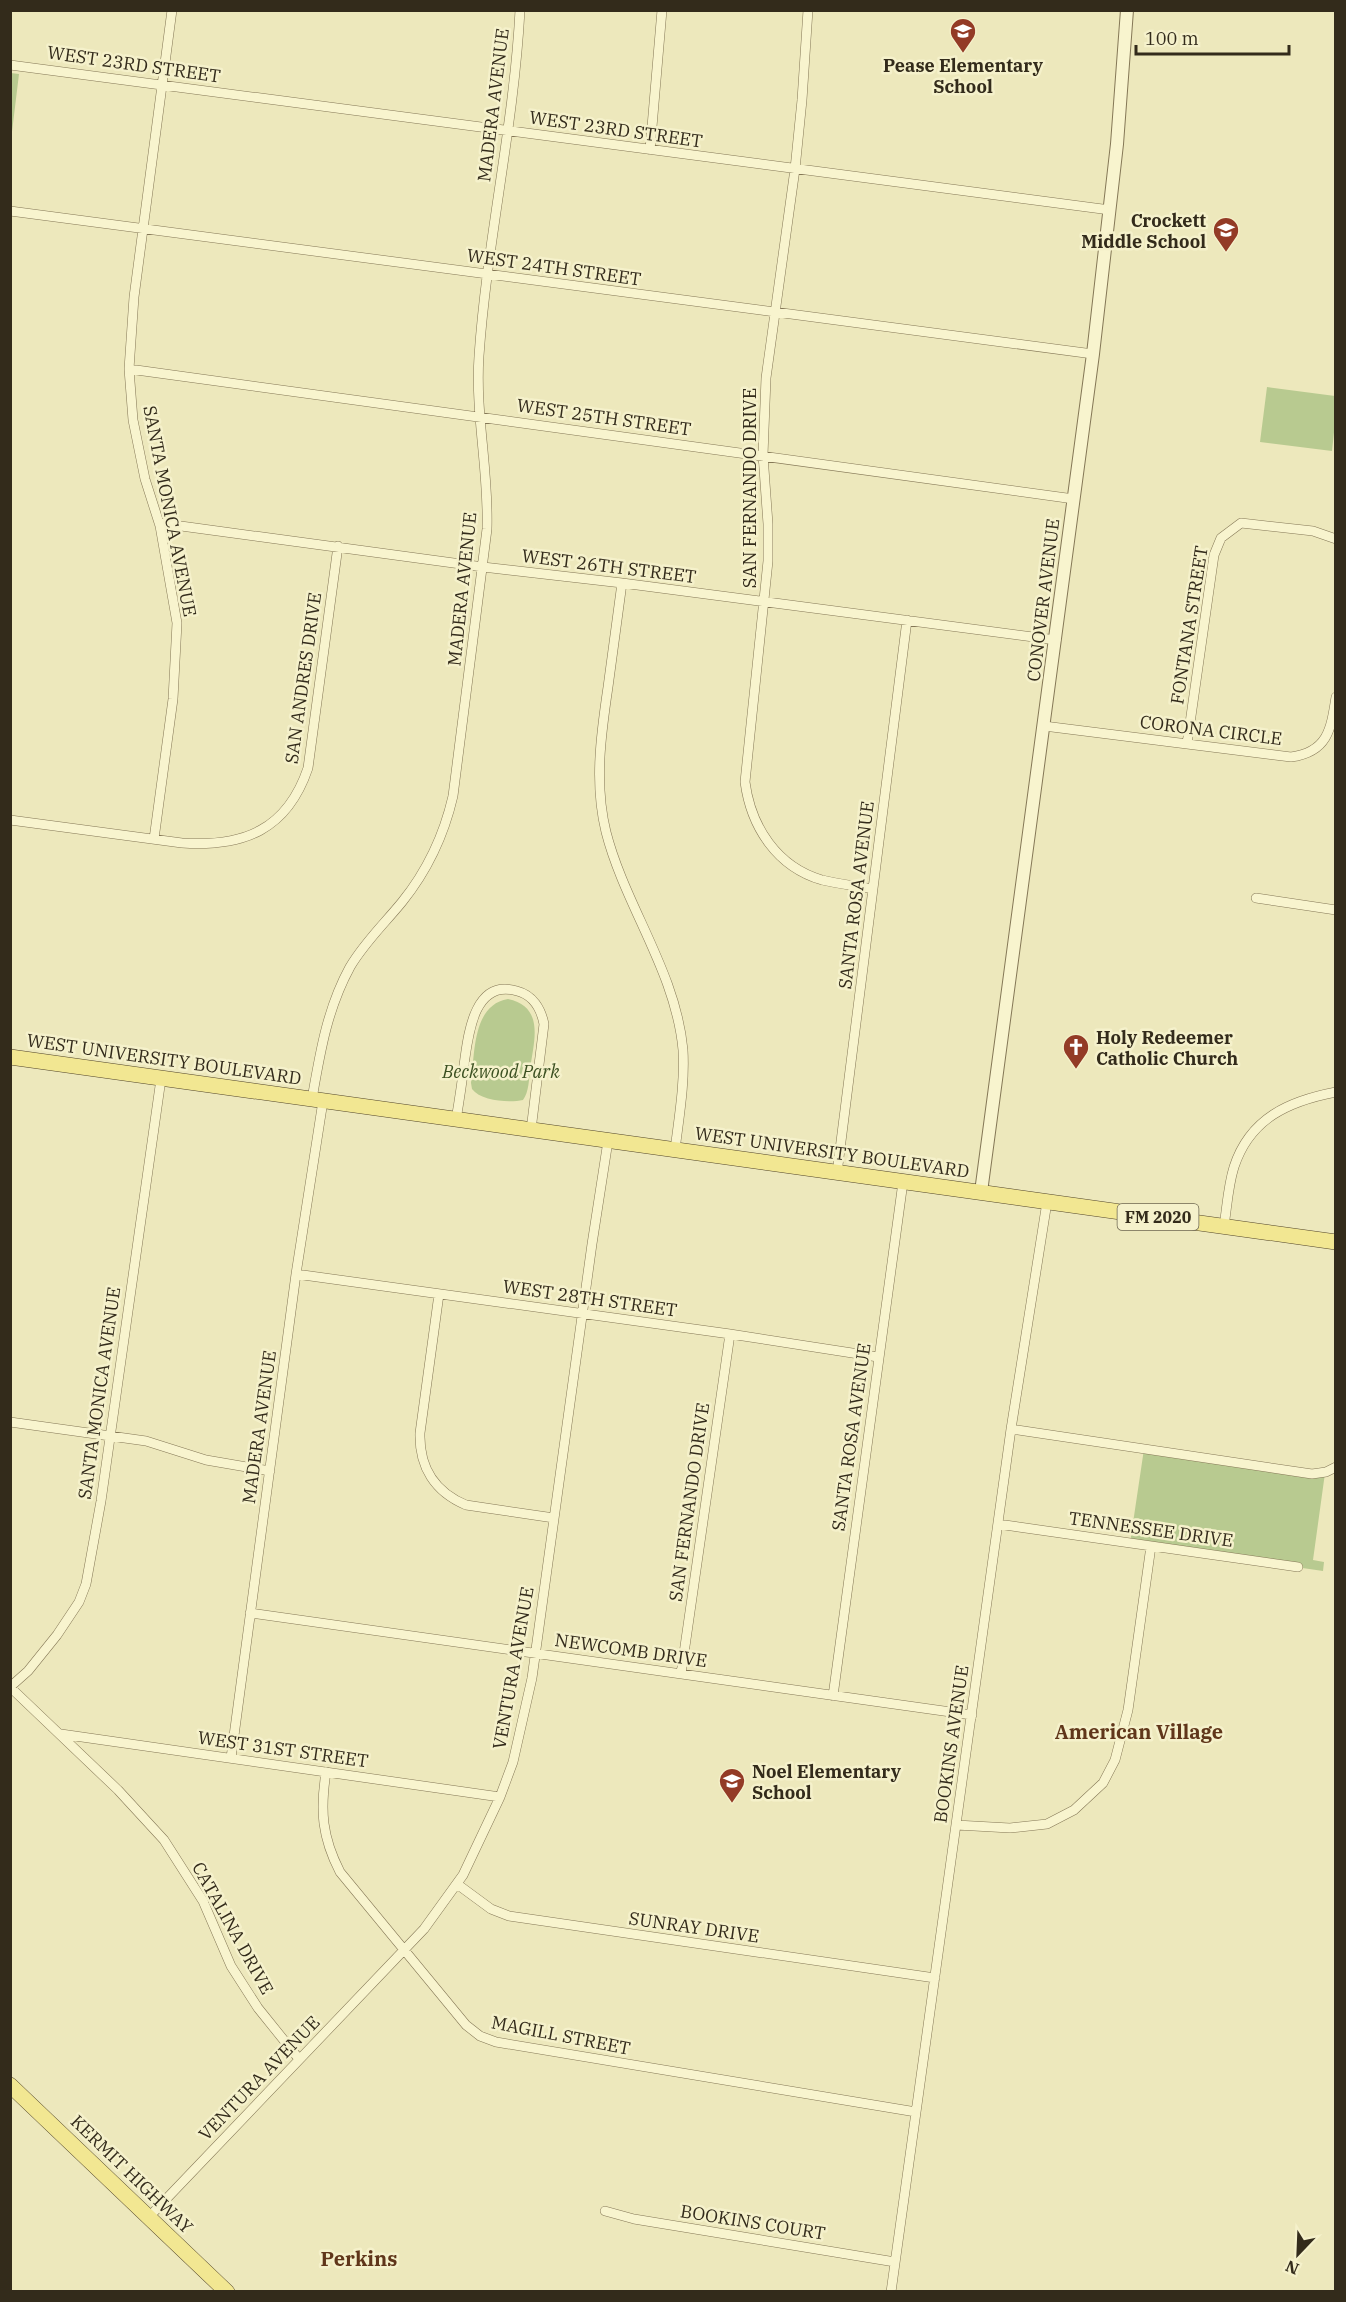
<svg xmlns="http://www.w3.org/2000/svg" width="1346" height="2302" viewBox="0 0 1346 2302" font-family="'IBM Plex Serif',serif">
<rect width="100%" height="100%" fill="#ede8bc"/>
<path fill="#b8ca90" d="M 11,73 L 19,74 L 11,140 L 10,73 Z
M 1267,387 L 1335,396 L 1335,423 L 1332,451 L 1260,442 Z
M 508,999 C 545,1007 534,1041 530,1069 C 529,1079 529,1092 523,1100 C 509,1103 481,1101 472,1089 L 471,1083 C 475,1054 472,1005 508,999 Z
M 1144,1449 L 1325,1473 L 1313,1560 L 1324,1562 L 1323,1571 L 1130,1543 Z"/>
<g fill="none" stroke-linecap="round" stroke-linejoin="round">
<g stroke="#847756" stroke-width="10">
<path id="minor" d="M 808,10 L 802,100 L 795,169 L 766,378 L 763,455 L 768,524 L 768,561 L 745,782 C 751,827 777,867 822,880 C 839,884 857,886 873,889
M 10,65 L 1110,210
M 650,150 L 662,10
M 10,211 L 1093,354
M 129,369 L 1074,499
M 159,523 L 483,567 L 622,583 L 1056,640
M 622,583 C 617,618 613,652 608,687 C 601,734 594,784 606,832 C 625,906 676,972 683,1050 C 685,1083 679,1117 675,1150
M 1044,726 L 1291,757 C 1328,752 1331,729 1336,697
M 1187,744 L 1214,555 L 1221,538 L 1241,523 L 1313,531 L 1336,539
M 10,820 L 182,843 C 244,847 287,830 308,768 L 338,546
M 154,839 L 173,699 L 177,623 L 160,526 L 145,479 L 133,420 L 129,369 L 134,297 L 172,10
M 1256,898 L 1336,910
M 312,1099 C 320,1053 327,1009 350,967 C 364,943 384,924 402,902 C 427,871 444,835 453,796 L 487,529 C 489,471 475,414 479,356 C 487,240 514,126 520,10
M 456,1120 C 459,1102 462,1083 464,1065 C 468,1037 473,978 517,991 C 533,995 541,1009 544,1024 L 531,1130
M 837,1173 L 907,620
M 1224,1226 C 1227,1207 1228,1186 1234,1167 C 1250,1118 1289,1101 1336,1092
M 296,1274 L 730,1334 L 878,1357
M 439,1294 L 420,1433 C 419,1467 435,1492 466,1505 L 554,1518
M 10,1422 L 146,1441 L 206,1460 L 270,1471
M 1011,1429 L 1312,1474 L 1326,1472 L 1336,1467
M 998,1524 L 1298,1567
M 250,1613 L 972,1715
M 681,1674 L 730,1334
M 10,1687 L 28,1671 L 57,1635 L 79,1602 L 86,1584 L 101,1501 L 161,1079
M 10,1687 L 118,1790 L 164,1840 L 203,1901 L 231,1966 L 258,2008 L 299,2059
M 833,1696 L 903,1182
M 61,1734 L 500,1797
M 231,1758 L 296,1274 L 323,1101
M 326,1772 C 320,1811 322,1837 340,1872 L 466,2025 L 480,2036 L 496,2042 L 916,2112
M 956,1825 L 1010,1828 L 1047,1824 L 1074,1810 L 1103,1783 L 1115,1760 L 1128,1710 L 1151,1546
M 457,1884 L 491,1909 L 509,1916 L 935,1978
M 605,2211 L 634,2219 L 895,2262
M 149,2217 L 424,1929 L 463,1875 L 500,1797 L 513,1762 L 532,1678 L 592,1244 L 608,1141
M 891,2292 L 1011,1429 L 1047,1202"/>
</g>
<g stroke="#847756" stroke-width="14">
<path id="tertiary" d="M 981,1192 L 1093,354 L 1117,144 L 1127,10"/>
</g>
<g stroke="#51442a" stroke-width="16">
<path id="primary" d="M 10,1057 L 1336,1242
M 10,2085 L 227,2292"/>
</g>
<use href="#minor" stroke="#f8f4ce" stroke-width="9"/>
<use href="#tertiary" stroke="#f8f4ce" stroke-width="12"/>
<use href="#primary" stroke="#f2e792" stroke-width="15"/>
</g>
<defs>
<g id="school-pin" transform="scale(1.35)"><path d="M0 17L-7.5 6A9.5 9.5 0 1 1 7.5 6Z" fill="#933b26" stroke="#f5f1cb"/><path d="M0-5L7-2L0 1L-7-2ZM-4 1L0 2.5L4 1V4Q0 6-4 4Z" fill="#fff"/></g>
<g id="church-pin" transform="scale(1.35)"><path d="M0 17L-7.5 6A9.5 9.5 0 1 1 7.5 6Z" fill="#933b26" stroke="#f5f1cb"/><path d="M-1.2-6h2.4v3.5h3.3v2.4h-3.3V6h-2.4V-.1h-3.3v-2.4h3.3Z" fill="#fff"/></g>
</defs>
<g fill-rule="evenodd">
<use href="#school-pin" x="963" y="31"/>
<use href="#school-pin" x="1226" y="230"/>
<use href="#church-pin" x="1076" y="1047"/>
<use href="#school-pin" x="732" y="1781"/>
</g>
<g text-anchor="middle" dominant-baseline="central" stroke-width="5" stroke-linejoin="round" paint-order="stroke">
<rect fill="#f5f1cb" stroke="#6d6650" stroke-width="1.5" x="1117.5" y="1204" width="81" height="26" rx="4.5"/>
<g font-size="16" font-weight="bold" fill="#332b1b">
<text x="1158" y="1217">FM 2020</text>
</g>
<g font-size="18" fill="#332b1b" stroke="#f5f1cb">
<text transform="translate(134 64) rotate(8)">WEST 23RD STREET</text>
<text transform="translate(493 105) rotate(-83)">MADERA AVENUE</text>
<text transform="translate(616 129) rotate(8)">WEST 23RD STREET</text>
<text transform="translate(554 267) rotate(8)">WEST 24TH STREET</text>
<text transform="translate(604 417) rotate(8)">WEST 25TH STREET</text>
<text transform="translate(749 488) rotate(-90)">SAN FERNANDO DRIVE</text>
<text transform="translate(170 511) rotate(79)">SANTA MONICA AVENUE</text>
<text transform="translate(609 566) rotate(7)">WEST 26TH STREET</text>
<text transform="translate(462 589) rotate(-84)">MADERA AVENUE</text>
<text transform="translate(1043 600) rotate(-83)">CONOVER AVENUE</text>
<text transform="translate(1189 625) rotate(-81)">FONTANA STREET</text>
<text transform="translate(303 678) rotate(-82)">SAN ANDRES DRIVE</text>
<text transform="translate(1211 730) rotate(7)">CORONA CIRCLE</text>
<text transform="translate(856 895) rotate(-83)">SANTA ROSA AVENUE</text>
<text transform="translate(164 1059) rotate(8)">WEST UNIVERSITY BOULEVARD</text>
<text transform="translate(832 1152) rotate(8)">WEST UNIVERSITY BOULEVARD</text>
<text transform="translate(590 1298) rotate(8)">WEST 28TH STREET</text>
<text transform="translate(99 1393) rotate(-82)">SANTA MONICA AVENUE</text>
<text transform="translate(259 1427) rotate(-82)">MADERA AVENUE</text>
<text transform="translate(851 1437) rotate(-82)">SANTA ROSA AVENUE</text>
<text transform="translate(689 1502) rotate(-82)">SAN FERNANDO DRIVE</text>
<text transform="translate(1151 1529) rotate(8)">TENNESSEE DRIVE</text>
<text transform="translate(631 1650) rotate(8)">NEWCOMB DRIVE</text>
<text transform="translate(513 1668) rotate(-80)">VENTURA AVENUE</text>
<text transform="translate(951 1744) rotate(-82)">BOOKINS AVENUE</text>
<text transform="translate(283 1749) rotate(8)">WEST 31ST STREET</text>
<text transform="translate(694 1927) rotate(8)">SUNRAY DRIVE</text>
<text transform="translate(233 1928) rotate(61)">CATALINA DRIVE</text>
<text transform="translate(561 2035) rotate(11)">MAGILL STREET</text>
<text transform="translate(259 2078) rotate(-46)">VENTURA AVENUE</text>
<text transform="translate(132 2174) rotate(44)">KERMIT HIGHWAY</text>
<text transform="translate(753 2222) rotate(9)">BOOKINS COURT</text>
</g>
<g font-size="18" font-weight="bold" fill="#332b1b" stroke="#f5f1cb" text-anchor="start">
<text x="963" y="65" text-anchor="middle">Pease Elementary<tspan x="963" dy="21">School</tspan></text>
<text x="1206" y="220" text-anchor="end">Crockett<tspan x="1206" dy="21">Middle School</tspan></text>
<text x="1096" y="1037">Holy Redeemer<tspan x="1096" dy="21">Catholic Church</tspan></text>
<text x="752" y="1771">Noel Elementary<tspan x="752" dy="21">School</tspan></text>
</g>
<g font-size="18" font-style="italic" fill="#3b5021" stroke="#f5f1cb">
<text x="501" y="1071">Beckwood Park</text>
</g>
<g font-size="20" font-weight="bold" fill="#60361a" stroke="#f5f1cb">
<text x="1139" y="1731">American Village</text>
<text x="359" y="2258">Perkins</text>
</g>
</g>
<rect width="1346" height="2302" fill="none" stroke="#332b1b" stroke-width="24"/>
<g transform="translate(1298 2254) rotate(203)" stroke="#f5f1cb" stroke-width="4.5" paint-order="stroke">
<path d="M0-4.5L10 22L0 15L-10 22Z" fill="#332b1b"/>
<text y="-9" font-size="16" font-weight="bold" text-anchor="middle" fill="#332b1b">N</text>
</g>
<path d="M1136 45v9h153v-9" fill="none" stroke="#332b1b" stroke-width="3"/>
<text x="1145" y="45" font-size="18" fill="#332b1b" stroke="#f5f1cb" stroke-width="4.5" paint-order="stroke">100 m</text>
</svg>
